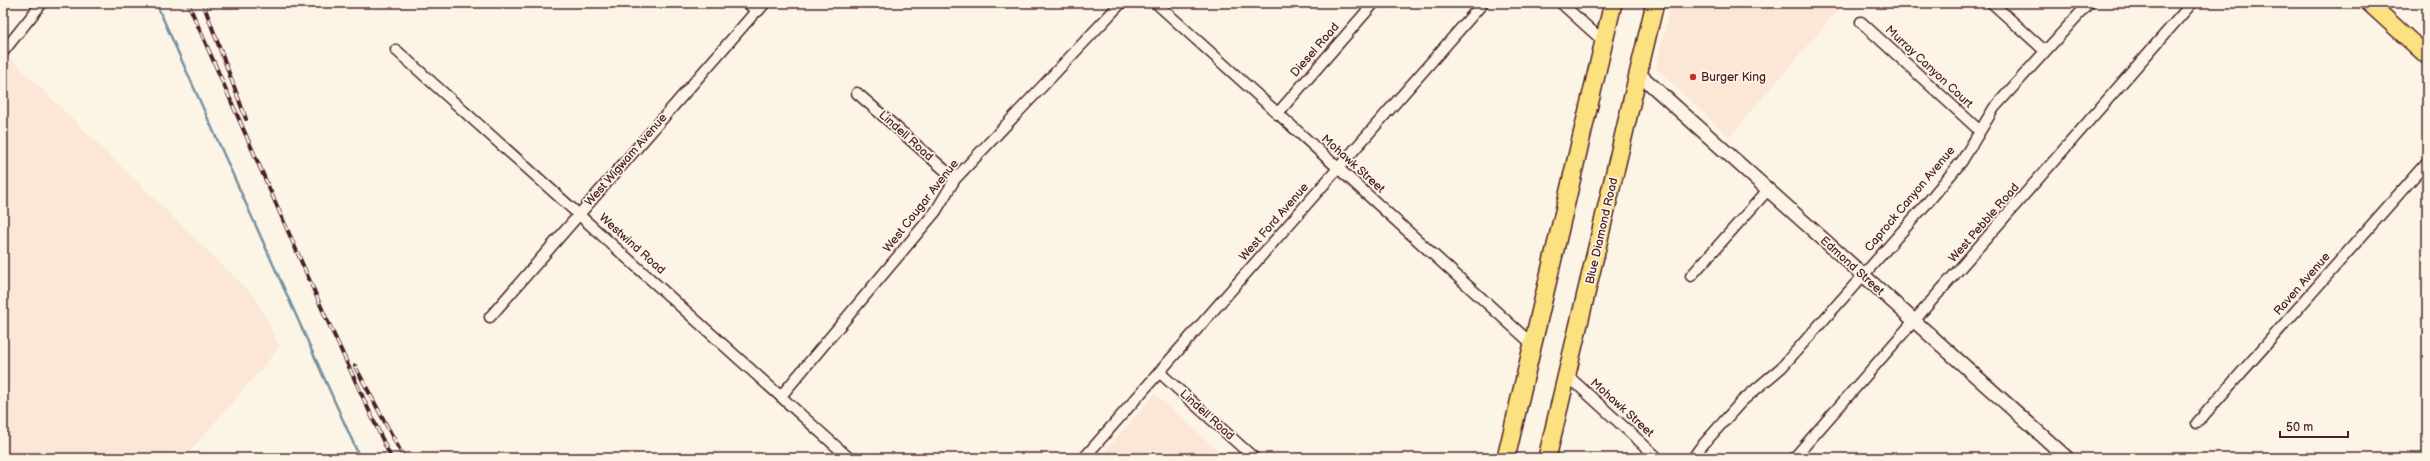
<svg xmlns="http://www.w3.org/2000/svg" width="2430" height="461" viewBox="0 0 2430 461" font-family="'Balsamiq Sans',sans-serif">
<rect width="100%" height="100%" fill="#fcf5e5"/>
<filter id="ink" filterUnits="userSpaceOnUse"><feTurbulence type="fractalNoise" baseFrequency=".025" numOctaves="2"/><feDisplacementMap in="SourceGraphic" scale="8" xChannelSelector="R" yChannelSelector="G"/><feConvolveMatrix kernelMatrix="1 2 1 2 8 2 1 2 1" color-interpolation-filters="sRGB"/></filter>
<g filter="url(#ink)">
<path fill="#fce6d6" d="M 1671,3 L 1844,3 L 1729,137 L 1656,68 Z
M 12,60 L 255,297 L 280,347 L 184,458 L 3,458 L 3,71 Z
M 1155,394 L 1226,458 L 1099,458 Z"/>
<g fill="none" stroke-linecap="round" stroke-linejoin="round">
<path stroke="#7592a1" stroke-width="2.5" d="M 156,3 L 360,458"/>
<g stroke="#4a1f2b" stroke-width="13">
<path id="minor" d="M 1156,3 L 1532,344
M 1561,3 L 1603,41
M 1992,3 L 2045,51
M 1861,22 L 1980,131
M 396,50 L 849,458
M 3,52 L 42,3
M 857,93 L 955,179
M 1277,114 L 1374,3
M 1691,276 L 1767,191
M 490,317 L 757,10
M 1159,372 L 1254,458
M 1568,376 L 1658,458
M 781,396 L 936,211 L 955,179 L 1121,3
M 2197,423 L 2427,162
M 1084,458 L 1483,3
M 1693,458 L 1700,448 L 1742,401 L 1782,367 L 1928,202 L 1962,161 L 1994,108 L 2089,3
M 1794,458 L 2192,3"/>
</g>
<g stroke="#4a1f2b" stroke-width="16">
<path id="tertiary" d="M 750,3 L 757,10 L 763,3
M 1638,73 L 2067,458"/>
</g>
<g stroke="#4a1f2b" stroke-width="19">
<path id="primary" d="M 2369,3 L 2427,56"/>
</g>
<g stroke="#4a1f2b" stroke-width="20">
<path id="trunk" d="M 1506,458 L 1613,3
M 1547,458 L 1655,3"/>
</g>
<use href="#minor" stroke="#fcf5e5" stroke-width="10"/>
<use href="#tertiary" stroke="#fcf5e5" stroke-width="13"/>
<use href="#primary" stroke="#fbe180" stroke-width="16"/>
<use href="#trunk" stroke="#fbe180" stroke-width="17"/>
<g stroke="#4a1f2b" stroke-width="4">
<path id="rail" d="M 188,3 L 323,311 L 391,458
M 203,3 L 246,119
M 355,366 L 404,458"/>
</g>
<use href="#rail" stroke="#fcf5e5" stroke-width="2.5" stroke-dasharray="8" stroke-linecap="butt"/>
</g>
</g>
<circle fill="#c8321e" stroke="#fcf5e5" stroke-width="1.5" cx="1693" cy="77" r="4"/>
<g text-anchor="middle" dominant-baseline="central" stroke-width="3.5" stroke-linejoin="round" paint-order="stroke">
<g font-size="12" fill="#4a1f2b" stroke="#fcf5e5">
<text transform="translate(1315 50) rotate(-49)">Diesel Road</text>
<text transform="translate(1929 67) rotate(43)">Murray Canyon Court</text>
<text transform="translate(906 136) rotate(42)">Lindell Road</text>
<text transform="translate(626 160) rotate(-49)">West Wigwam Avenue</text>
<text transform="translate(1353 164) rotate(42)">Mohawk Street</text>
<text transform="translate(1910 199) rotate(-50)">Caprock Canyon Avenue</text>
<text transform="translate(921 206) rotate(-52)">West Cougar Avenue</text>
<text transform="translate(1274 222) rotate(-49)">West Ford Avenue</text>
<text transform="translate(1984 223) rotate(-49)">West Pebble Road</text>
<text transform="translate(1602 231) rotate(-77)">Blue Diamond Road</text>
<text transform="translate(632 244) rotate(42)">Westwind Road</text>
<text transform="translate(1852 266) rotate(42)">Edmond Street</text>
<text transform="translate(2302 284) rotate(-49)">Raven Avenue</text>
<text transform="translate(1622 408) rotate(42)">Mohawk Street</text>
<text transform="translate(1207 415) rotate(42)">Lindell Road</text>
</g>
<g font-size="12" fill="#4a1f2b" stroke="#fcf5e5" text-anchor="start">
<text x="1701" y="77">Burger King</text>
</g>
</g>
<rect width="2430" height="461" fill="none" stroke="#fcf5e5" stroke-width="16"/>
<rect x="8" y="8" width="2414" height="445" fill="none" stroke="#4a1f2b" stroke-width="1.5" filter="url(#ink)"/>
<path d="M2280 431v6h68v-6" fill="none" stroke="#4a1f2b" stroke-width="2"/>
<text x="2286" y="431" font-size="12" fill="#4a1f2b" stroke="#fcf5e5" stroke-width="3" paint-order="stroke">50 m</text>
</svg>
